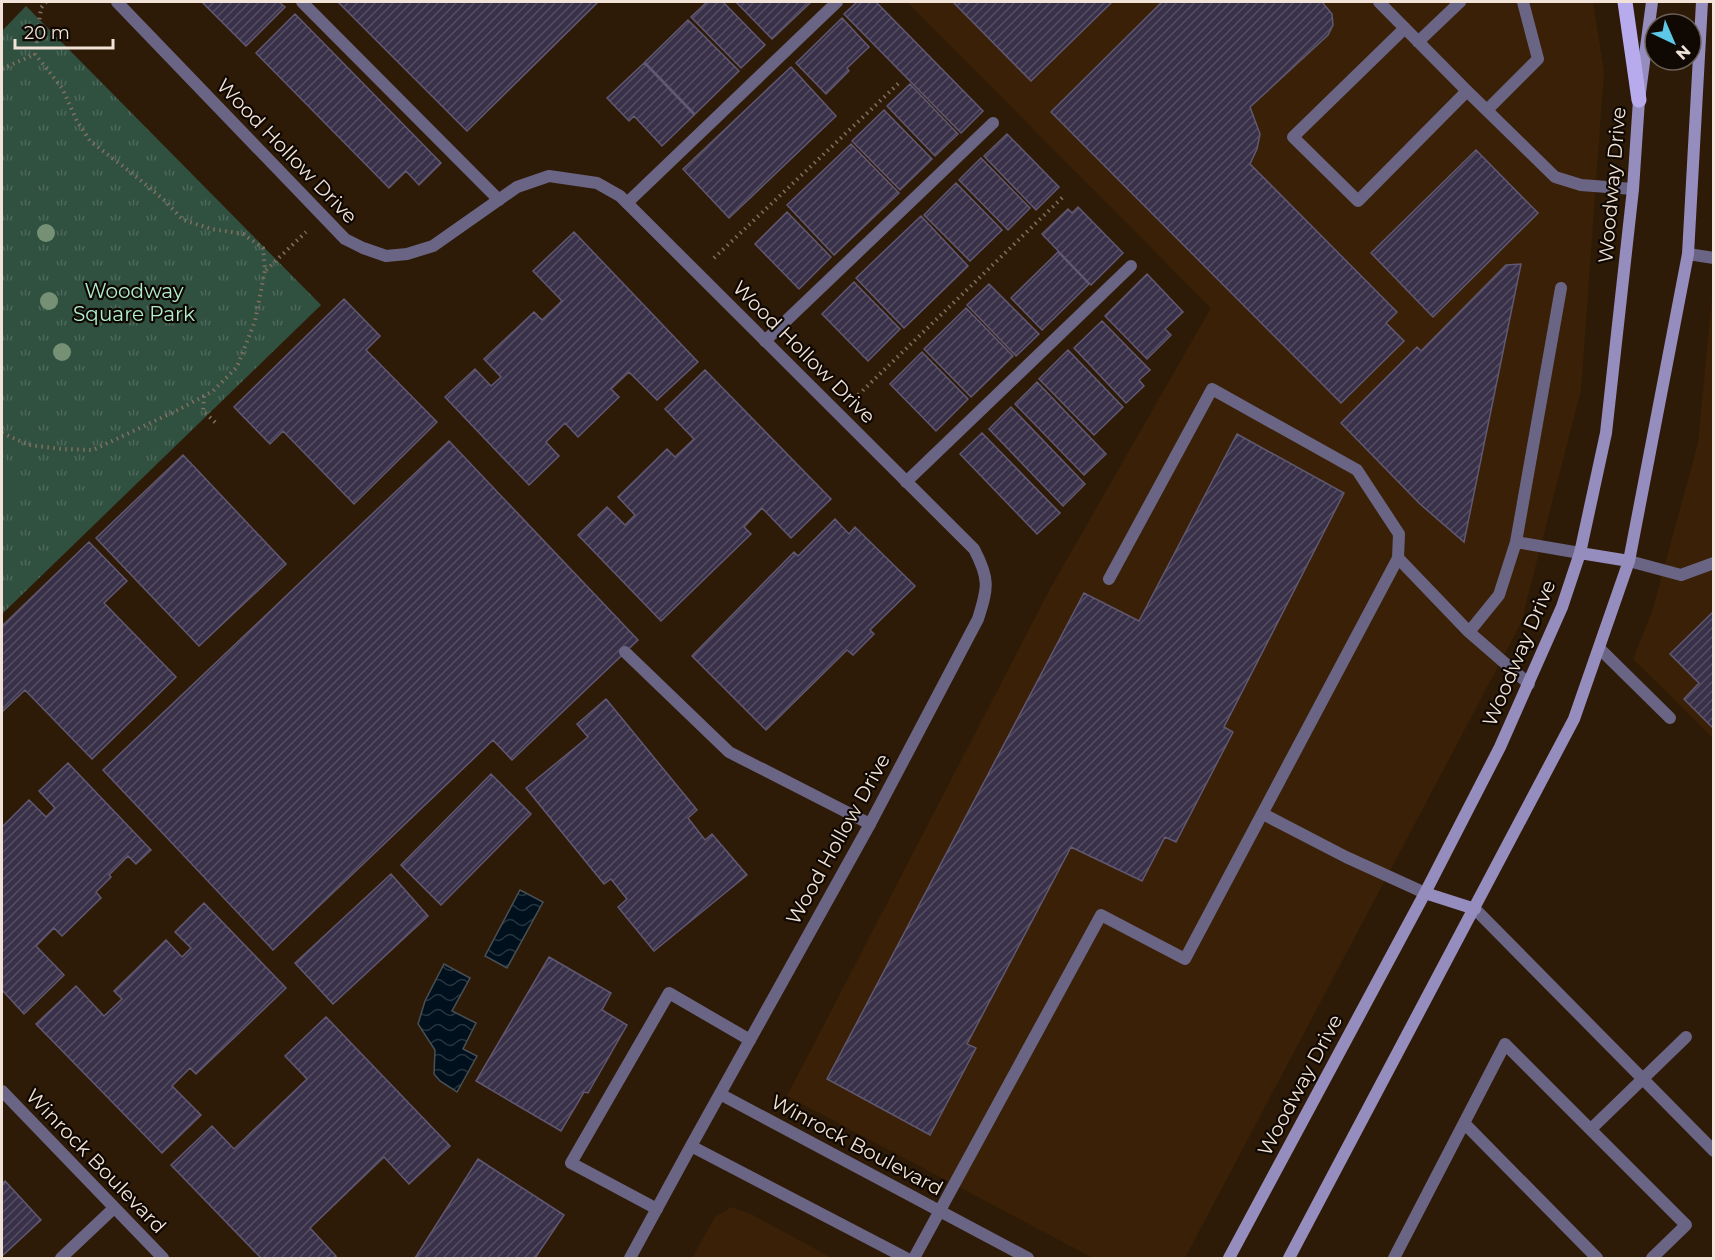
<svg xmlns="http://www.w3.org/2000/svg" width="1715" height="1260" viewBox="0 0 1715 1260" font-family="Montserrat,sans-serif">
<defs>
<pattern id="grass-tufts" width="24" height="20" patternUnits="userSpaceOnUse" patternTransform="scale(1.5)"><rect width="24" height="20" fill="#305040"/><path d="M3 7l-1-3M5 7V3M7 7l1-3M15 17l-1-3M17 17v-4M19 17l1-3" fill="none" stroke="#4e695b"/></pattern>
<pattern id="water-waves" width="16" height="10" patternUnits="userSpaceOnUse" patternTransform="scale(1.5)"><rect width="16" height="10" fill="#00111d"/><path d="M0 5q4-4 8 0t8 0" fill="none" stroke="#26343d"/></pattern>
<pattern id="building-hatch" width="6" height="6" patternUnits="userSpaceOnUse" patternTransform="scale(1.5)"><rect width="6" height="6" fill="#393149"/><path d="M-1 1l2-2M0 6l6-6M5 7l2-2" fill="none" stroke="#564f62"/></pattern>
</defs>
<rect width="100%" height="100%" fill="#2e1b07"/>
<path fill="#392006" d="M 907,2 L 1593,2 L 1604,72 L 1581,390 L 1521,623 L 1185,1258 L 1093,1258 L 787,1096 L 1051,587 L 1211,308 Z
M 1713,286 L 1713,738 L 1633,659 L 1652,612 L 1698,443 Z
M 731,1207 L 751,1214 L 832,1258 L 692,1258 L 715,1217 Z"/>
<path fill="url(#grass-tufts)" d="M 26,6 L 321,305 L 2,614 L 2,31 Z"/>
<path fill="#305040" d="M 2,455 L 30,484 L 2,513 Z"/>
<path fill="url(#water-waves)" stroke="#485055" stroke-width="1.5" d="M 520,890 L 543,902 L 507,968 L 485,956 Z
M 444,964 L 470,978 L 452,1011 L 476,1023 L 463,1049 L 477,1056 L 457,1092 L 440,1081 L 434,1074 L 435,1050 L 418,1024 L 425,1001 Z"/>
<path fill="url(#building-hatch)" stroke="#615873" stroke-width="1.5" d="M 202,2 L 279,2 L 285,7 L 246,46 Z
M 338,2 L 598,2 L 467,131 Z
M 707,2 L 723,2 L 765,45 L 741,68 L 691,17 Z
M 736,2 L 811,2 L 772,39 Z
M 857,2 L 876,2 L 983,111 L 961,133 L 844,14 Z
M 953,2 L 1112,2 L 1031,81 Z
M 1162,2 L 1322,2 L 1332,14 L 1333,25 L 1328,35 L 1250,107 L 1260,134 L 1257,149 L 1250,164 L 1397,312 L 1386,323 L 1404,341 L 1341,403 L 1051,112 Z
M 295,14 L 441,163 L 419,185 L 406,171 L 389,188 L 256,53 Z
M 842,18 L 869,47 L 847,68 L 849,71 L 826,94 L 796,63 Z
M 688,20 L 739,71 L 695,114 L 645,62 Z
M 644,63 L 694,115 L 662,146 L 634,116 L 629,121 L 607,98 Z
M 791,67 L 836,116 L 729,218 L 683,169 Z
M 910,84 L 958,134 L 935,156 L 887,106 Z
M 884,110 L 932,159 L 900,190 L 852,141 Z
M 1007,134 L 1059,187 L 1036,210 L 984,156 Z
M 851,144 L 899,193 L 834,255 L 787,205 Z
M 1476,150 L 1538,213 L 1433,317 L 1371,253 Z
M 981,158 L 1030,208 L 1008,230 L 959,180 Z
M 956,183 L 1002,230 L 970,261 L 924,215 Z
M 1078,207 L 1123,253 L 1091,285 L 1042,234 L 1068,209 L 1072,213 Z
M 787,212 L 831,257 L 799,289 L 755,244 Z
M 921,216 L 968,266 L 904,328 L 856,278 Z
M 574,232 L 698,362 L 657,400 L 629,372 L 611,389 L 619,397 L 578,437 L 565,423 L 546,442 L 559,456 L 529,485 L 445,397 L 475,369 L 491,386 L 501,377 L 484,359 L 534,312 L 542,320 L 562,301 L 533,271 Z
M 1058,252 L 1089,284 L 1042,330 L 1011,298 Z
M 1521,264 L 1464,542 L 1420,504 L 1341,423 L 1417,347 L 1421,351 L 1506,265 Z
M 1147,274 L 1183,312 L 1165,329 L 1171,335 L 1147,359 L 1105,316 Z
M 854,282 L 900,329 L 868,361 L 822,314 Z
M 989,284 L 1039,334 L 1016,356 L 967,305 Z
M 344,299 L 380,336 L 366,350 L 437,422 L 354,504 L 283,431 L 270,444 L 234,407 Z
M 966,308 L 1013,356 L 971,397 L 924,349 Z
M 1102,321 L 1150,370 L 1139,380 L 1144,386 L 1126,403 L 1074,348 Z
M 1068,350 L 1123,407 L 1094,435 L 1039,379 Z
M 922,352 L 968,399 L 936,431 L 890,384 Z
M 705,370 L 831,499 L 791,538 L 762,508 L 744,527 L 751,534 L 661,621 L 578,535 L 607,507 L 625,525 L 635,515 L 618,497 L 667,449 L 675,457 L 694,439 L 665,409 Z
M 1037,382 L 1106,454 L 1084,475 L 1015,404 Z
M 1011,407 L 1085,484 L 1063,506 L 989,429 Z
M 982,433 L 1060,513 L 1037,534 L 960,454 Z
M 1237,434 L 1344,493 L 1224,727 L 1233,732 L 1176,842 L 1165,837 L 1142,881 L 1071,847 L 967,1044 L 976,1048 L 930,1135 L 827,1079 L 1084,593 L 1139,621 Z
M 449,441 L 638,640 L 512,760 L 493,740 L 273,950 L 103,770 Z
M 183,455 L 286,564 L 199,646 L 96,538 Z
M 835,519 L 849,534 L 855,527 L 915,586 L 870,630 L 874,634 L 853,655 L 847,650 L 766,730 L 692,656 L 794,552 L 798,556 Z
M 89,542 L 127,581 L 104,603 L 176,677 L 92,759 L 25,690 L 3,711 L 2,710 L 2,626 Z
M 1714,611 L 1714,729 L 1684,699 L 1699,683 L 1670,654 Z
M 606,699 L 697,810 L 688,818 L 705,840 L 712,834 L 747,875 L 654,951 L 618,907 L 627,899 L 611,879 L 604,884 L 526,788 L 588,737 L 577,724 Z
M 68,763 L 151,850 L 136,864 L 128,856 L 109,875 L 111,877 L 96,892 L 101,898 L 62,936 L 54,928 L 36,946 L 64,975 L 24,1014 L 2,990 L 2,827 L 29,800 L 46,817 L 55,808 L 39,791 Z
M 491,774 L 531,814 L 441,905 L 401,865 Z
M 391,874 L 428,916 L 333,1004 L 295,963 Z
M 204,903 L 286,988 L 196,1074 L 190,1068 L 172,1086 L 201,1115 L 162,1153 L 36,1024 L 76,986 L 104,1016 L 122,999 L 114,991 L 166,940 L 182,957 L 191,948 L 175,932 Z
M 549,957 L 611,993 L 602,1010 L 627,1025 L 588,1093 L 584,1092 L 561,1131 L 476,1081 Z
M 326,1017 L 450,1146 L 409,1184 L 384,1157 L 310,1228 L 336,1256 L 333,1258 L 261,1258 L 171,1165 L 212,1126 L 234,1149 L 307,1079 L 285,1056 Z
M 478,1159 L 564,1215 L 535,1258 L 415,1258 Z
M 5,1181 L 41,1220 L 2,1256 L 2,1184 Z"/>
<g fill="none" stroke-linecap="round" stroke-linejoin="round">
<path stroke="#817060" stroke-width="4" stroke-dasharray="1.5 4.5" stroke-linecap="butt" d="M 2,69 L 35,54
M 714,258 L 899,83
M 266,270 L 306,232
M 204,396 L 203,411 L 216,423
M 854,399 L 1065,195
M 2,433 L 29,445 L 61,449 L 93,450 L 180,409 L 213,391 L 237,367 L 255,321 L 265,270 L 263,248 L 243,234 L 212,229 L 183,220 L 164,200 L 133,174 L 90,141 L 77,121 L 62,88 L 35,54 L 41,8 L 46,2"/>
<path stroke="#6b6585" stroke-width="12" d="M 302,2 L 499,200
M 1379,2 L 1467,91 L 1555,177 L 1581,185 L 1633,189
M 1405,28 L 1293,137 L 1358,201 L 1467,91
M 1418,42 L 1460,2
M 1487,110 L 1538,59 L 1523,2
M 627,203 L 837,2
M 1688,254 L 1714,258
M 765,341 L 993,123
M 906,482 L 1131,266
M 1516,542 L 1580,553
M 1629,561 L 1681,575 L 1714,563
M 1109,579 L 1212,389 L 1357,470 L 1399,534 L 1398,558 L 1469,632 L 1529,684
M 1469,632 L 1499,595 L 1516,542 L 1561,288
M 1599,648 L 1670,718
M 625,652 L 729,752 L 870,824
M 1263,814 L 1346,857 L 1425,893
M 1475,909 L 1714,1151
M 1464,1123 L 1597,1258
M 1591,1129 L 1686,1037
M 657,1209 L 571,1163 L 669,993 L 750,1040
M 61,1258 L 114,1208
M 914,1258 L 1101,915 L 1185,959 L 1398,558
M 1394,1258 L 1505,1044 L 1686,1225 L 1652,1258"/>
<path stroke="#6b6585" stroke-width="12" d="M 117,2 L 345,239 L 363,248 L 386,256 L 407,254 L 433,246 L 517,187 L 549,176 L 597,183 L 620,196 L 974,549 C 990,579 988,588 978,619 L 870,824 L 691,1146 L 630,1258
M 2,1091 L 163,1258
M 720,1094 L 1028,1258
M 691,1146 L 906,1258"/>
<path stroke="#968dbf" stroke-width="12" d="M 1580,553 L 1629,561
M 1425,893 L 1475,909
M 1229,1258 L 1425,893 L 1500,747 L 1562,607 L 1580,553 L 1606,433 L 1633,189 L 1639,100 L 1652,2
M 1289,1258 L 1574,719 L 1629,561 L 1688,254 L 1702,2"/>
<path stroke="#b7abed" stroke-width="15" d="M 1625,2 L 1639,100"/>
</g>
<g fill="#759074">
<circle cx="46" cy="233" r="9"/>
<circle cx="49" cy="301" r="9"/>
<circle cx="62" cy="352" r="9"/>
</g>
<g text-anchor="middle" dominant-baseline="central" stroke-width="4.5" stroke-linejoin="round" paint-order="stroke">
<g font-size="20" fill="#f1e3d7" stroke="#100802">
<text transform="translate(287 151) rotate(46)">Wood Hollow Drive</text>
<text transform="translate(1612 185) rotate(-85)">Woodway Drive</text>
<text transform="translate(804 352) rotate(45)">Wood Hollow Drive</text>
<text transform="translate(1519 653) rotate(-67)">Woodway Drive</text>
<text transform="translate(838 839) rotate(-61)">Wood Hollow Drive</text>
<text transform="translate(1300 1085) rotate(-62)">Woodway Drive</text>
<text transform="translate(857 1145) rotate(28)">Winrock Boulevard</text>
<text transform="translate(96 1161) rotate(46)">Winrock Boulevard</text>
</g>
<g font-size="20" fill="#afefce" stroke="#100802">
<text x="134" y="291">Woodway<tspan x="134" dy="23">Square Park</tspan></text>
</g>
</g>
<rect width="1715" height="1260" fill="none" stroke="#f1e3d7" stroke-width="6"/>
<g transform="translate(1673 42) rotate(136)"><circle r="28" fill="#100802" stroke="#6a6057" stroke-width="1.5"/>
<path d="M0-4.5L10 22L0 15L-10 22Z" fill="#5dc7e8"/>
<text y="-9" font-size="16" font-weight="bold" text-anchor="middle" fill="#f1e3d7">N</text>
</g>
<path d="M15 39v9h98v-9" fill="none" stroke="#f1e3d7" stroke-width="3"/>
<text x="24" y="39" font-size="18" fill="#f1e3d7" stroke="#100802" stroke-width="4.5" paint-order="stroke">20 m</text>
</svg>
